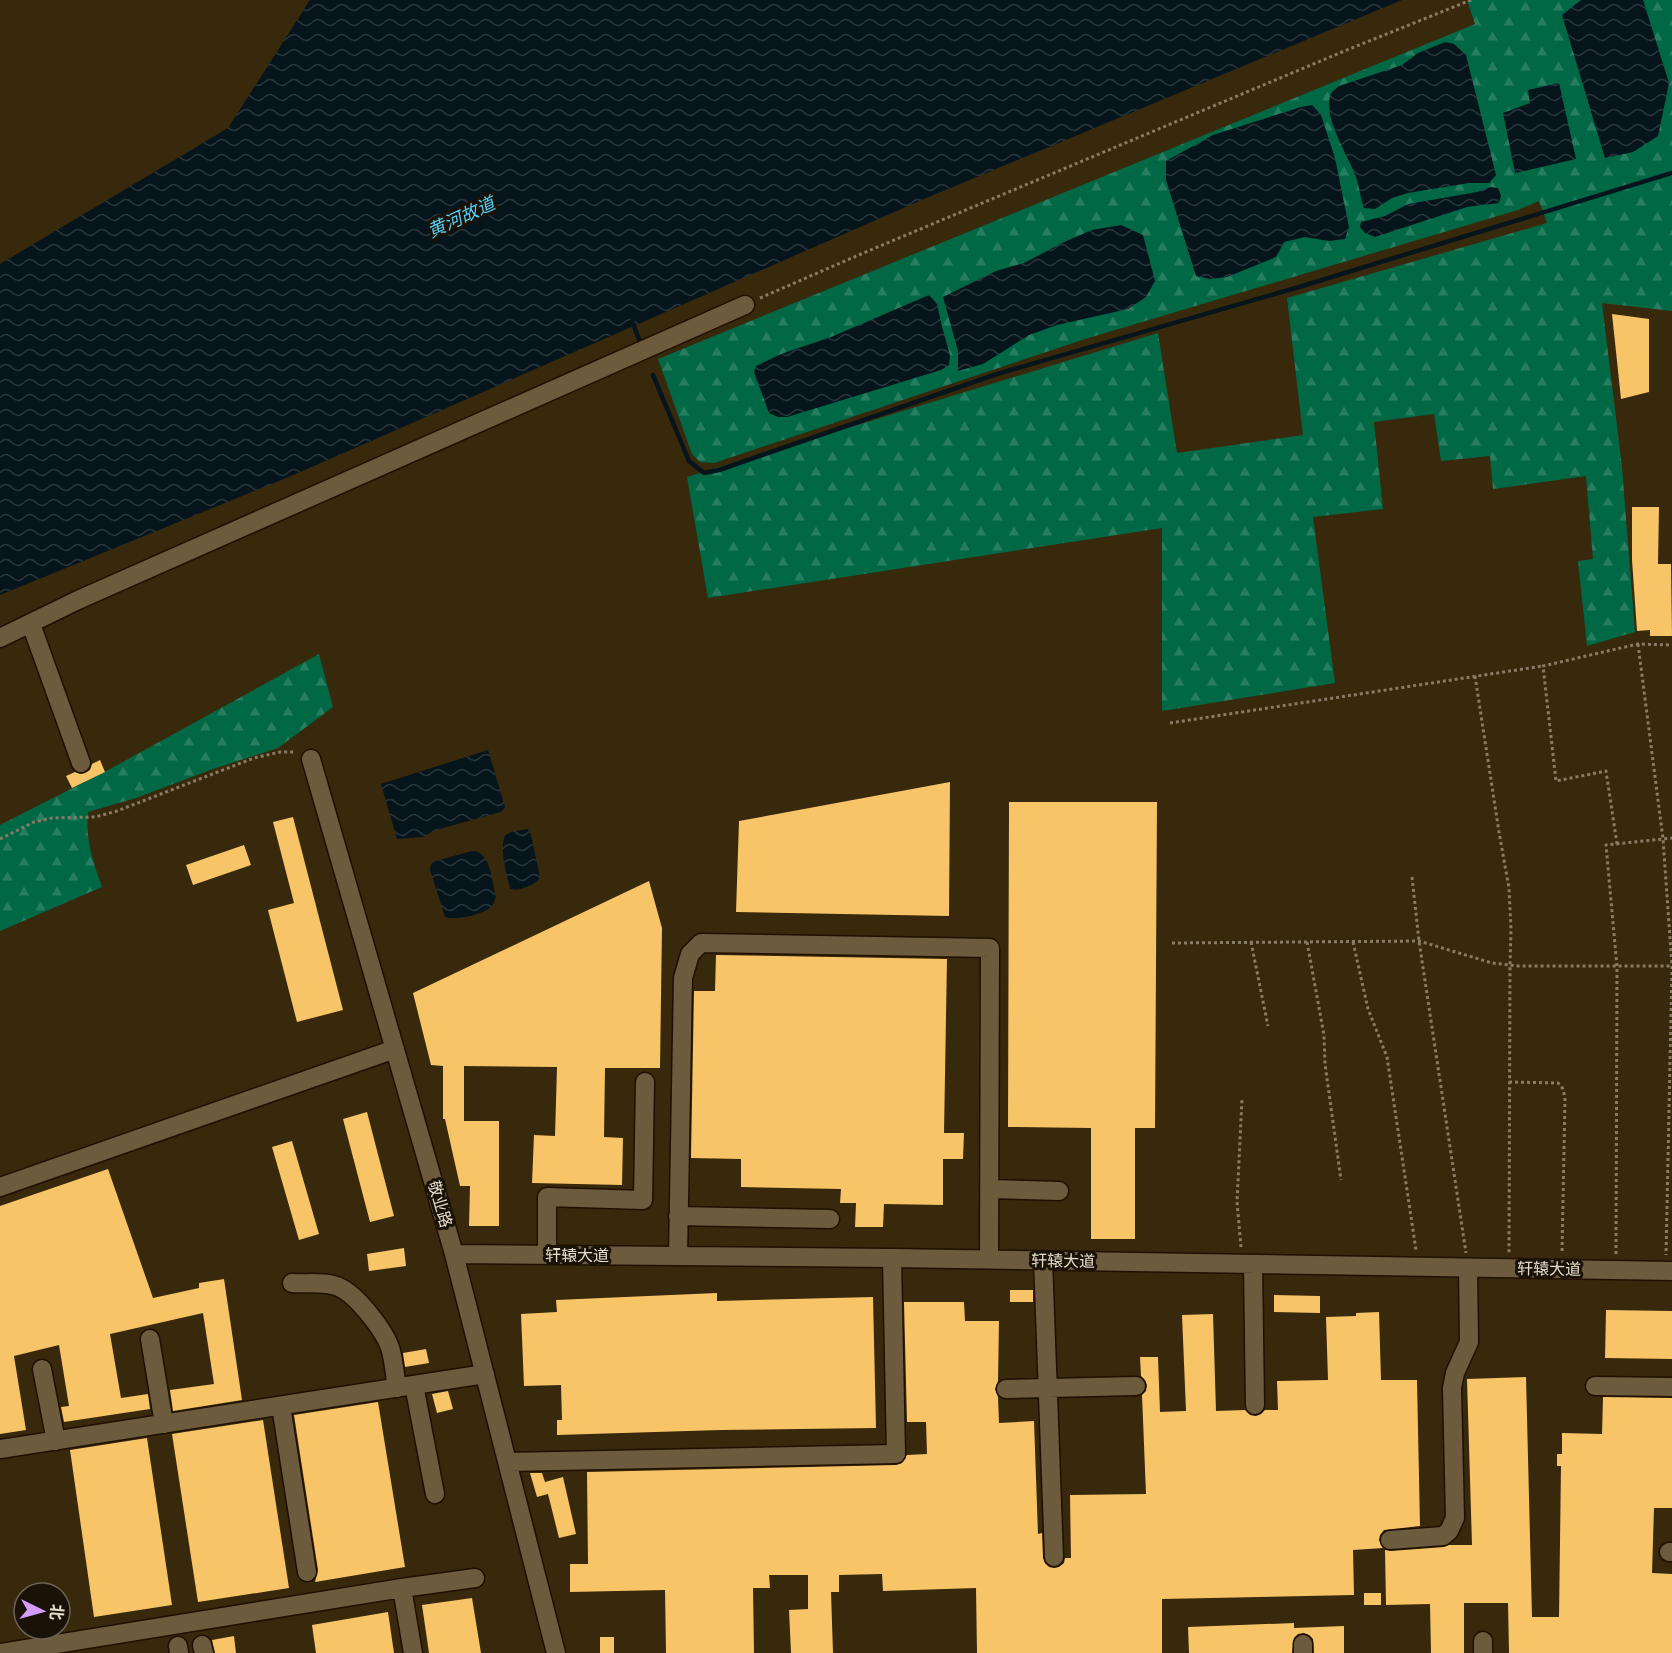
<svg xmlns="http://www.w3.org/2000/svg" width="1672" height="1653" viewBox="0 0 1672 1653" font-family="'Space Grotesk','Noto Sans SC',sans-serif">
<defs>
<pattern id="forest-firs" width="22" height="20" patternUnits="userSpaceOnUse" patternTransform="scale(1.5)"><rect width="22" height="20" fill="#016846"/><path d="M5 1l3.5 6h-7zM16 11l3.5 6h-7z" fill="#267d60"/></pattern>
<pattern id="water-waves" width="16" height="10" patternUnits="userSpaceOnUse" patternTransform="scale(1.5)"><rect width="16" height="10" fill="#05151b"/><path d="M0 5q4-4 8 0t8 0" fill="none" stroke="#29363b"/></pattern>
</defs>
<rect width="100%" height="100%" fill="#38280c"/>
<path fill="url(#forest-firs)" d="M 1467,0 L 1672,0 L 1672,311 L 1602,303 L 1622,467 L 1635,632 L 1587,646 L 1578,561 L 1593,559 L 1586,476 L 1493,489 L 1490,456 L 1441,461 L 1434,414 L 1374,422 L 1383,509 L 1313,517 L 1335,683 L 1162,711 L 1162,528 L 708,598 L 687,477 L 1158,333 L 1177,453 L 1303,435 L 1287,298 L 1547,223 L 1539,201 L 1518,210 L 1085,339 L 714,463 L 700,462 L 692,454 L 658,359 L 1475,24 Z
M 319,654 L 333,707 L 278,748 L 213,769 L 136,798 L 88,812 C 85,839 93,862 102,887 L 0,931 L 0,825 L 110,769 Z"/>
<path fill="url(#water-waves)" d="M 310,0 L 1402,0 L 924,199 L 291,476 L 0,595 L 0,264 L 228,128 Z
M 1581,0 L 1643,0 L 1669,83 L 1658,136 L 1633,152 L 1605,158 L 1562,15 Z
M 1445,42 L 1454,44 L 1466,55 L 1496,175 L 1489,183 L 1469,183 L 1408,193 L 1392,198 L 1375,209 L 1364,208 C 1360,197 1359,183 1354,172 C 1347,154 1320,112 1332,92 C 1334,90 1337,88 1339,86 L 1402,65 L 1418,53 Z
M 1559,83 L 1576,159 L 1515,173 L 1503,113 L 1530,103 L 1528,90 Z
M 1312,105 L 1321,115 L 1335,158 L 1349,227 L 1345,239 L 1329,241 L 1305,237 L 1284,242 L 1276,257 L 1227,277 L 1210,279 L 1196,276 L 1166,180 L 1166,161 L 1213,135 L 1301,107 Z
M 1490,187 L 1498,188 L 1501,196 L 1499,203 L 1467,207 L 1375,237 L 1365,233 L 1360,227 L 1361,222 L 1385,216 L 1408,204 L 1477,192 Z
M 1121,225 L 1143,235 L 1155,281 L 1146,297 L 1128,309 L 1057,325 L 1029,335 L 983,364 L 958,371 L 958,351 L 943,297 L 996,271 L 1024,263 L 1064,242 L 1092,230 Z
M 929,295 L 937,304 L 942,327 L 950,355 L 949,365 L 941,370 L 787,417 L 778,417 L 769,413 L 754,372 L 756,366 L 781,354 L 831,337 Z
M 488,750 L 505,807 L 501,812 L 436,830 L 423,837 L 397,839 L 381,784 Z
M 528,829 L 531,835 L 540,878 C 533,886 521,890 511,890 C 507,879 499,846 505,836 C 509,831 521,830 528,829 Z
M 472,851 C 491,851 492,882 496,897 C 494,902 493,907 488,909 C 479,915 455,921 445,917 L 430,870 L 431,864 L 435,861 Z"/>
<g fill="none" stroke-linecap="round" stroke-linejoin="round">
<path stroke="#05151b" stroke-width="4.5" d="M 632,321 L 642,347
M 653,375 L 689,461 L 704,473 L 719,470 L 997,374 L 1299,287 L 1672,173"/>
</g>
<path fill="#f8c468" d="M 1612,314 L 1649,319 L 1649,392 L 1621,399 Z
M 1632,507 L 1659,507 L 1658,564 L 1671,564 L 1672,636 L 1650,636 L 1650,630 L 1637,631 L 1632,560 Z
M 100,760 L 105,772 L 72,788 L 66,776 L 75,772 L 80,774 L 85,773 L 90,770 L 92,764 Z
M 950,782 L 949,916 L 736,912 L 739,821 Z
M 1009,802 L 1157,802 L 1155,1128 L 1135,1128 L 1135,1239 L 1091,1239 L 1091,1128 L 1008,1127 Z
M 293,817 L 343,1010 L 297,1022 L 268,910 L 294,903 L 273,822 Z
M 244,845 L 251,865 L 193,885 L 186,865 Z
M 649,881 L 662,928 L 660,1068 L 605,1068 L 604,1137 L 623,1138 L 622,1185 L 532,1183 L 534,1135 L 555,1136 L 557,1067 L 464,1066 L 464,1121 L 499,1121 L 499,1226 L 469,1226 L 470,1186 L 460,1186 L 445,1119 L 443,1119 L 443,1066 L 431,1065 L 413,993 Z
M 716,955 L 947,959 L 944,1133 L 964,1133 L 963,1159 L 943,1159 L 943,1205 L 884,1204 L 883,1227 L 855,1227 L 856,1203 L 840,1203 L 841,1189 L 741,1187 L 741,1159 L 691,1158 L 694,991 L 715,991 Z
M 367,1112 L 394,1216 L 370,1222 L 343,1119 Z
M 292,1141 L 319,1234 L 299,1240 L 272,1147 Z
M 108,1169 L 153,1298 L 199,1288 L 199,1283 L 224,1279 L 242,1400 L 173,1411 L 170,1390 L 214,1384 L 203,1313 L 110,1334 L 121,1398 L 148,1394 L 150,1409 L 64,1422 L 61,1407 L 69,1406 L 59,1345 L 14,1356 L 26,1430 L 0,1434 L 0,1206 Z
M 404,1248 L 406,1266 L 369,1271 L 367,1254 Z
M 1010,1290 L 1033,1290 L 1033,1302 L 1010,1302 Z
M 717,1293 L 717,1301 L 873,1297 L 876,1428 L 721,1430 L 557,1435 L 557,1420 L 562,1420 L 561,1385 L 524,1386 L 521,1314 L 557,1312 L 556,1300 Z
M 1274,1295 L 1320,1296 L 1320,1313 L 1274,1312 Z
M 904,1302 L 964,1302 L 965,1321 L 999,1321 L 998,1381 L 995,1389 L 998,1397 L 999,1423 L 1034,1421 L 1038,1534 L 1042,1533 L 1043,1558 L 1045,1563 L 1049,1567 L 1054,1568 L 1059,1567 L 1064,1563 L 1065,1558 L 1071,1558 L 1070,1495 L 1146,1494 L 1142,1395 L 1146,1391 L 1147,1385 L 1145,1380 L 1141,1376 L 1140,1357 L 1158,1357 L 1160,1412 L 1186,1411 L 1182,1315 L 1213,1314 L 1216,1411 L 1245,1410 L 1250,1415 L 1256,1416 L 1261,1414 L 1265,1410 L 1278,1410 L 1277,1381 L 1328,1380 L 1326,1317 L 1356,1316 L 1356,1313 L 1379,1312 L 1381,1380 L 1417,1380 L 1420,1526 L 1384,1530 L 1380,1535 L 1379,1540 L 1383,1548 L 1353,1550 L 1354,1595 L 1162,1599 L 1162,1653 L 977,1653 L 976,1588 L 883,1591 L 882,1574 L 839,1575 L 839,1592 L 831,1592 L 833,1653 L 791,1653 L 789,1610 L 808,1609 L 808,1575 L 769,1575 L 770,1588 L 753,1588 L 754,1653 L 666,1653 L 665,1590 L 570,1592 L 570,1564 L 588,1564 L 587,1472 L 896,1465 L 902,1463 L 907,1455 L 927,1454 L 926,1422 L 907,1422 Z
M 1606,1310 L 1672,1311 L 1672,1359 L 1605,1358 Z
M 426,1349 L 429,1363 L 405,1367 L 403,1353 Z
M 1526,1377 L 1532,1617 L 1559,1617 L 1561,1466 L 1557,1466 L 1557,1454 L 1562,1454 L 1562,1433 L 1602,1434 L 1603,1397 L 1672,1398 L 1672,1508 L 1654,1508 L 1652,1573 L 1672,1574 L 1672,1653 L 1509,1653 L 1508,1603 L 1464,1603 L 1464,1653 L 1431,1653 L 1430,1604 L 1386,1605 L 1385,1550 L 1391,1551 L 1444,1547 L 1449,1545 L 1472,1545 L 1467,1379 Z
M 448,1391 L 453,1409 L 437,1413 L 432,1394 Z
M 378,1402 L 405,1567 L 315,1582 L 318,1570 L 294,1415 Z
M 263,1420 L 289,1588 L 198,1602 L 172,1434 Z
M 147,1438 L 172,1605 L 94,1617 L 70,1450 Z
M 530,1473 L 542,1473 L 545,1482 L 563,1477 L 576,1534 L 559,1538 L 548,1494 L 537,1497 Z
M 1364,1593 L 1381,1593 L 1381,1605 L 1364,1605 Z
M 472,1598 L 481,1653 L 429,1653 L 422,1605 Z
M 388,1612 L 394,1653 L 316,1653 L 312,1625 Z
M 1294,1623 L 1294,1628 L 1344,1626 L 1344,1653 L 1314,1653 L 1313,1639 L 1309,1635 L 1304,1633 L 1298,1634 L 1294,1638 L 1292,1653 L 1189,1653 L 1188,1627 Z
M 234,1636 L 236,1653 L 215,1653 L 212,1640 Z
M 600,1637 L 614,1637 L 614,1653 L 600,1653 Z"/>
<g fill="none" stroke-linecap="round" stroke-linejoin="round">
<g stroke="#1f1000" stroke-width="21">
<path id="minor" d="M 31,624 L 81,763
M 0,638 L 78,600 L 745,305
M 311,759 L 454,1254 L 556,1653
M 0,1187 L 395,1049
M 989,1189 L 1059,1191
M 678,1216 L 830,1219
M 454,1254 L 892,1258 L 1672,1271
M 547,1255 L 547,1197 L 643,1200 L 645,1082
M 678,1256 L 683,978 L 690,954 L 701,943 L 990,948 L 989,1259
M 1043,1260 L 1054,1557
M 1253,1264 L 1255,1405
M 292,1283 C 307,1284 326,1281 339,1287 C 357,1295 386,1332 391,1351 C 394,1363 395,1376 397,1388
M 150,1339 L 164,1424
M 42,1369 L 56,1441
M 414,1385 L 435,1494
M 1595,1386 L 1672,1387
M 1006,1389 L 1136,1386
M 281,1406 L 307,1572
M 0,1449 L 485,1374
M 508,1462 L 896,1454 L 892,1258
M 1390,1540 L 1443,1536 L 1449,1531 L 1455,1518 L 1452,1388 L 1455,1373 L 1469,1342 L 1468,1268
M 1669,1552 L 1672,1552
M 402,1588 L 475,1578
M 1483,1641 L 1483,1653
M 1303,1644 L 1303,1653
M 202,1645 L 204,1653
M 178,1646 L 179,1653
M 1,1653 L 402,1588 L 413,1653"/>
</g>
<path stroke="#897c65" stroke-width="3" stroke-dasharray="3 3" stroke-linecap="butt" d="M 760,298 L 861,254 L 1342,52 L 1471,0
M 1638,644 L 1663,839 L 1672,966 L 1666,1255
M 1475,676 L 1499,832 L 1509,888 L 1511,929 L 1510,965 L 1509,1254
M 1170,723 L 1543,666
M 0,839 L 34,822 L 52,818 L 95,817 L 117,811 L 254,758 L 280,752 L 296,752
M 1617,844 L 1606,771 L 1556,781 L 1543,666 L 1638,644 L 1672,645
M 1412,877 L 1419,941 L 1466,1253
M 1251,942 L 1268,1026
M 1307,942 L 1324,1035 L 1325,1064 L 1341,1180
M 1353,942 L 1368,1009 L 1387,1057 L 1416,1250
M 1172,943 L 1419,941 L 1492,963 L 1518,966 L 1672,966
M 1509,1082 L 1558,1083 L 1563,1089 L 1565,1098 L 1562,1252
M 1241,1247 L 1237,1202 L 1242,1099
M 1616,1254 L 1617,967 L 1606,845 L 1672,838"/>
<use href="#minor" stroke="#6d5b3e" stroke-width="18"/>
</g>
<g text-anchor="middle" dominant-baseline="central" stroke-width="6" stroke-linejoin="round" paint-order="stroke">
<g font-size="16" fill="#e6dccc" stroke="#1a1207">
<text transform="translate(440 1204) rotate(74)">敬业路</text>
<text x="577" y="1255">轩辕大道</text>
<text transform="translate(1063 1261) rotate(1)">轩辕大道</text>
<text transform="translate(1549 1269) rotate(1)">轩辕大道</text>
</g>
<g font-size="18" font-style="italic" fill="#52d1fa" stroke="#1a1207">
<text transform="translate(461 217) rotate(-25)">黄河故道</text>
</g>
</g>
<g transform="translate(42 1611) rotate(95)"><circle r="28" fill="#1a1207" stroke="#6c6356" stroke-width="1.5"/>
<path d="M0-4.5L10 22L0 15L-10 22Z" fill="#d39cfd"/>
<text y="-9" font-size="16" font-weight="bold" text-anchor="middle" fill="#e6dccc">北</text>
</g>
</svg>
